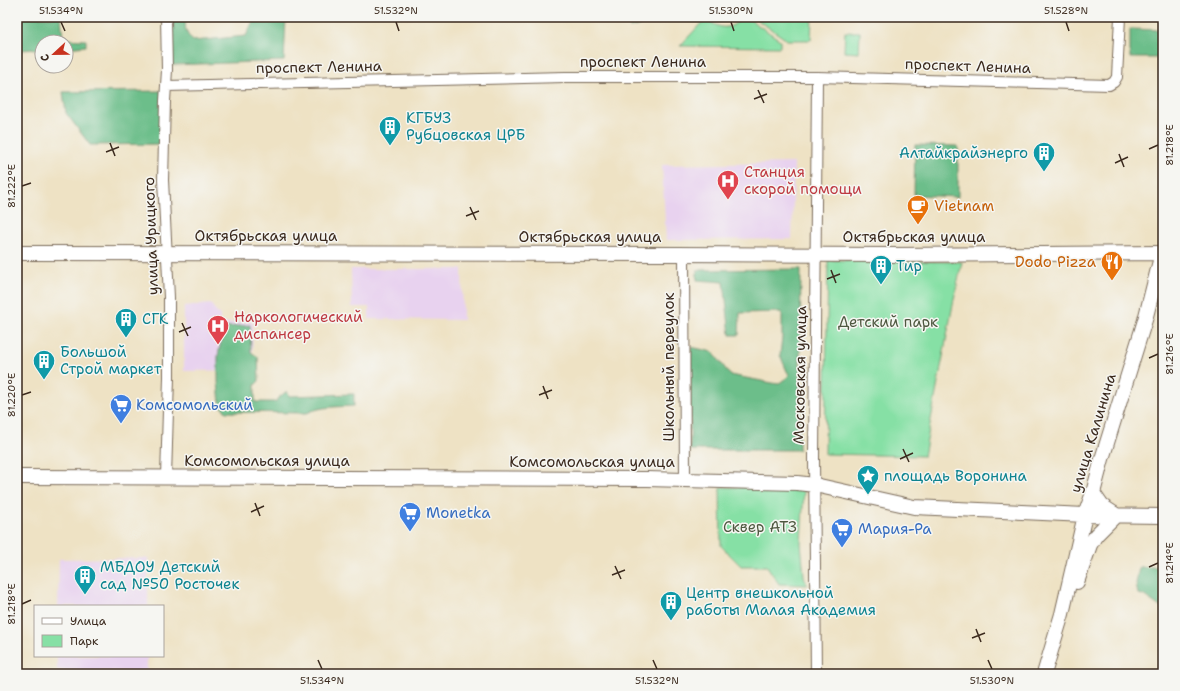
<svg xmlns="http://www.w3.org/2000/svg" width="1180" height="691" viewBox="0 0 1180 691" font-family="'Shantell Sans',sans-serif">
<rect width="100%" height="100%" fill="#f6f6f2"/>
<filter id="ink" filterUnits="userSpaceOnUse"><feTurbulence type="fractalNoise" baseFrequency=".025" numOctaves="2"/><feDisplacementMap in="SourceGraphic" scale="8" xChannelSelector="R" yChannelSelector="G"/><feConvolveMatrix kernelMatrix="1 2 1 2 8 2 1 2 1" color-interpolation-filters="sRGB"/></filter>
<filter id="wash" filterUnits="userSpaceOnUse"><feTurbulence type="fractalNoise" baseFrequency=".012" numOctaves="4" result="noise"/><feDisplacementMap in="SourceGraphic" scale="16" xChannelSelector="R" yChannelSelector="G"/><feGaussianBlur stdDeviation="0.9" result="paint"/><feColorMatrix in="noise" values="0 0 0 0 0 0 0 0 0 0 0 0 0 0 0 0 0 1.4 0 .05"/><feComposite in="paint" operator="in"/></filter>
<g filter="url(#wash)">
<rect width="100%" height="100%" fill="#eee2c4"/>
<path fill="#e8d2ef" d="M 794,163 L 792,239 L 666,240 L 662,165 Z
M 351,269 L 462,269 L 463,320 L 369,319 L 369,307 L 352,307 Z
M 211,304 L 217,313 L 220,314 L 220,323 L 253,322 L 252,370 L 184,371 L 184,306 Z
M 148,558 L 148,606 L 58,606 L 59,559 Z
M 57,656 L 147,656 L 147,672 L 57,670 Z"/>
<path fill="#86e0a5" stroke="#608562" d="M 629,17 L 665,17 L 630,28 Z
M 742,17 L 746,17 L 780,40 L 780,47 L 680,46 L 706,18 C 719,30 731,31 742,17 Z
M 753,17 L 812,17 L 811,40 L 787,40 Z
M 845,32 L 860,32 L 859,53 L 844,52 Z
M 828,260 L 962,262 L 954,299 L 924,456 L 825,454 Z
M 720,487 L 804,488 L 801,543 L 804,576 L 807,585 L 779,584 L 767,566 L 741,566 L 721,546 Z"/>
<path fill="#6cbe8a" stroke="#547454" d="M 17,17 L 61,17 L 63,39 L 86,40 L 86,46 L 66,48 L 66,42 L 42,42 L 42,49 L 17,50 Z
M 171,17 L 186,17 C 184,28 186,34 193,41 L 246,36 L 253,21 L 259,17 L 286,17 L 284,61 L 171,65 Z
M 1130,29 L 1163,30 L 1163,58 L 1130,58 Z
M 166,91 L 165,144 L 90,145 L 66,113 L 63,92 Z
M 915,145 L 958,146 L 958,197 L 914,195 Z
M 801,269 L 799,450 L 690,450 L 691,347 L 713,352 L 730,375 L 778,384 L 789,376 L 780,355 L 782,337 L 782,312 L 740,313 L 739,335 L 730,335 L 724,282 L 697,280 L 697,270 Z
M 250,325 L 251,352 L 258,357 L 259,381 L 255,385 L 255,402 L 276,402 L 277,399 L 287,391 L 289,396 L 354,394 L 354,406 C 338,407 321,406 307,413 L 226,412 L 220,404 L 218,382 L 218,356 L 223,331 L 227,327 Z
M 1139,567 L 1158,567 L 1163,569 L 1163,609 L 1143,595 L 1138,594 L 1136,584 Z"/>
</g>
<g filter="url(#ink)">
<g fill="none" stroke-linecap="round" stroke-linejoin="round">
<g stroke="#7a6a58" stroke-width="12">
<path id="minor" d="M 166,17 L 167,70 L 165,101 L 163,180 L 169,297 L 169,377 L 166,477
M 166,86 L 565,77 L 817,77 L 1109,85 L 1114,82 L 1117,77 L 1120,17
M 684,254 L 685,480
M 816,674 L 814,459 L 817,77"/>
</g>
<g stroke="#7a6a58" stroke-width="16">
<path id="secondary" d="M 17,253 L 675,254 L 893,255 L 1163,253
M 17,477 L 647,479 L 797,483 L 815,485 L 914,507 L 1085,515 L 1163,516
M 1077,582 L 1090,545 L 1096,535 L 1116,515 L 1102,506 L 1093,493
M 1044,674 L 1062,614 L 1085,515 L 1093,493 L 1102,459 L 1145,320 L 1162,253"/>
</g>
<use href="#minor" stroke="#fff" stroke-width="10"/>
<use href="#secondary" stroke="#fff" stroke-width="14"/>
</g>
</g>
<path fill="none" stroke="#3b2a1e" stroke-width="1.5" d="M 61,22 L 65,31M 396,22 L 399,31M 731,22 L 734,31M 1066,22 L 1069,31M 758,90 L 764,103M 754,99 L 767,94M 110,143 L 115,156M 1149,149 L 1158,145M 106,152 L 119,147M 1119,154 L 1124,167M 1115,163 L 1128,157M 22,186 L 31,183M 470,207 L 476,220M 466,216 L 479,211M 831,270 L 836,283M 827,279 L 840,274M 182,323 L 188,336M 179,332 L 191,327M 1149,358 L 1158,354M 543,386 L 548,399M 22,395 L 31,392M 539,395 L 552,390M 903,449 L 909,462M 900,459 L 913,453M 255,503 L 260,516M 251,512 L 264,506M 615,566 L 621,579M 1149,567 L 1158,563M 612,575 L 625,570M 22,604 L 31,600M 976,629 L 981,642M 972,638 L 985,633M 318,660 L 322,669M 653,660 L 657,669M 988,660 L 992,669"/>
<defs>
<g id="building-pin" transform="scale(1.15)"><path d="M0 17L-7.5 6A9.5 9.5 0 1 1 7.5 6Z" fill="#0f9aa8" stroke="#f6f6f2"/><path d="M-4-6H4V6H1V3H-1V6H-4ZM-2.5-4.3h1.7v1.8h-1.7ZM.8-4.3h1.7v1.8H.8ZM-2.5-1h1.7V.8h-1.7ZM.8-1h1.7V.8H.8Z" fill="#fff"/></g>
<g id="hospital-pin" transform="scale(1.15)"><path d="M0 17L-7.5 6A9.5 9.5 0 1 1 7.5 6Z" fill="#e0444e" stroke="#f6f6f2"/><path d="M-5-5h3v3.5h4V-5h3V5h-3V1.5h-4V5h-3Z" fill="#fff"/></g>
<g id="cafe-pin" transform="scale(1.15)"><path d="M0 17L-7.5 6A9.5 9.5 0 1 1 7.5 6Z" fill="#e8710a" stroke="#f6f6f2"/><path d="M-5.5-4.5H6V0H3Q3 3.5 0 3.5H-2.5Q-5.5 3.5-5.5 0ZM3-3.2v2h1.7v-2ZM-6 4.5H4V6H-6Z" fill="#fff"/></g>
<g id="restaurant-pin" transform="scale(1.15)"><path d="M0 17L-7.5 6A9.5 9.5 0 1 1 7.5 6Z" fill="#e8710a" stroke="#f6f6f2"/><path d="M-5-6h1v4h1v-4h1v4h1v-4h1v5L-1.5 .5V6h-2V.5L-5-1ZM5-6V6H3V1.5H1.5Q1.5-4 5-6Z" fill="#fff"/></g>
<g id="supermarket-pin" transform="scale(1.15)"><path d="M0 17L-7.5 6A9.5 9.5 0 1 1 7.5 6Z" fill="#3f7fe0" stroke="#f6f6f2"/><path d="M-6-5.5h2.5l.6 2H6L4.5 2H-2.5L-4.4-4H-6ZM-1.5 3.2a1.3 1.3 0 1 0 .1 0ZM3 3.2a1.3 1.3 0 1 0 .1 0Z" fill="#fff"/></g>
<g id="sight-pin" transform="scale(1.15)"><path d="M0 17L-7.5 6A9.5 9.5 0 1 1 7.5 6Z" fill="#0f9aa8" stroke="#f6f6f2"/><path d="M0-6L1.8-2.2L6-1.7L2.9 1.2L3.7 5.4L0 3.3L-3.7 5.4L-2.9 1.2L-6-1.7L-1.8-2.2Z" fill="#fff"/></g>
</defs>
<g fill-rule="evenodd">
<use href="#building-pin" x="390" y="127"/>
<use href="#building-pin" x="1044" y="153"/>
<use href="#hospital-pin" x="728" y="181"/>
<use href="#cafe-pin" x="918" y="206"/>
<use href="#restaurant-pin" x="1112" y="262"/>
<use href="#building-pin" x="881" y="266"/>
<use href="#building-pin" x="126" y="319"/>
<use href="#hospital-pin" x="218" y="326"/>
<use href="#building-pin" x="44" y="361"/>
<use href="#supermarket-pin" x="121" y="405"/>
<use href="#sight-pin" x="868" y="476"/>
<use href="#supermarket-pin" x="410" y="513"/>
<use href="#supermarket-pin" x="842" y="529"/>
<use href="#building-pin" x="85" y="576"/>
<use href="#building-pin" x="671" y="602"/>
</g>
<g text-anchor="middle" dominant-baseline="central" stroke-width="3" stroke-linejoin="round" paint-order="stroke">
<g font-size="15" fill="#3b2a1e" stroke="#f6f6f2">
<text x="643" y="62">проспект Ленина</text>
<text transform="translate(968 66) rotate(2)">проспект Ленина</text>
<text transform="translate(319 67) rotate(-1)">проспект Ленина</text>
<text transform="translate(151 236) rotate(-92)">улица Урицкого</text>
<text x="266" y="236">Октябрьская улица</text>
<text x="590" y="237">Октябрьская улица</text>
<text x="914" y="237">Октябрьская улица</text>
<text transform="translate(669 367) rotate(-90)">Школьный переулок</text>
<text transform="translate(800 375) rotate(-89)">Московская улица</text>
<text transform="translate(1093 433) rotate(-73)">улица Калинина</text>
<text x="267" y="461">Комсомольская улица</text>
<text x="592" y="462">Комсомольская улица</text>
</g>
<g font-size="15" fill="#0d838f" stroke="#f6f6f2" text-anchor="start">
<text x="406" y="118">КГБУЗ<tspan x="406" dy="17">Рубцовская ЦРБ</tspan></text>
<text x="1028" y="153" text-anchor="end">Алтайкрайэнерго</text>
<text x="896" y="266">Тир</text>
<text x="142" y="319">СГК</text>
<text x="60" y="352">Большой<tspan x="60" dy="17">Строй маркет</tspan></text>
<text x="884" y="476">площадь Воронина</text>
<text x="100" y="567">МБДОУ Детский<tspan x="100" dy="17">сад №50 Росточек</tspan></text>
<text x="686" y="593">Центр внешкольной<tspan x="686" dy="17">работы Малая Академия</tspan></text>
</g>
<g font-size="15" fill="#be3a42" stroke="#f6f6f2" text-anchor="start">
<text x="744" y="172">Станция<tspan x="744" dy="17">скорой помощи</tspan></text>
<text x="234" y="317">Наркологический<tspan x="234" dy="17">диспансер</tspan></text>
</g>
<g font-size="15" fill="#c56008" stroke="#f6f6f2" text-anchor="start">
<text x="934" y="206">Vietnam</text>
<text x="1096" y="262" text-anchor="end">Dodo Pizza</text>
</g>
<g font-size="15" fill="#4e5840" stroke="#f6f6f2">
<text x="888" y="322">Детский парк</text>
<text x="760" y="527">Сквер АТЗ</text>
</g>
<g font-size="15" fill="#366cbe" stroke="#f6f6f2" text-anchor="start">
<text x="136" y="405">Комсомольский</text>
<text x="426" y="513">Monetka</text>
<text x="858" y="529">Мария-Ра</text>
</g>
</g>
<rect width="1180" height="691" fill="none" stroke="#f6f6f2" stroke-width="44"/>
<rect x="34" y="605" width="130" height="52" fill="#f6f6f2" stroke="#aba49d"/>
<rect x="42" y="618" width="20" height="6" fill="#ffffff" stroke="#aba49d"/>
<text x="70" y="625" font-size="12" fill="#3b2a1e">Улица</text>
<rect x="42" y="635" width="20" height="12" fill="#86e0a5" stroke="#aba49d"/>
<text x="70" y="645" font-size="12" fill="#3b2a1e">Парк</text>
<g transform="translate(54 54) rotate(248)"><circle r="19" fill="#f6f6f2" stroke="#aba49d"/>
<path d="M0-3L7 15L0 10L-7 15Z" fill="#c8321e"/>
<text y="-6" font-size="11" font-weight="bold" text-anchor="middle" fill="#3b2a1e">С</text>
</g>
<rect x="22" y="22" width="1136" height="647" fill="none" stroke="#3b2a1e" stroke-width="1.5"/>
<g font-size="10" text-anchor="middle" fill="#3b2a1e">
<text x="61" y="14">51.534°N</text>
<text x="396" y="14">51.532°N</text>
<text x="731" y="14">51.530°N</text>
<text x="1066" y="14">51.528°N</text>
<text transform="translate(1169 145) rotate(-90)" y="4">81.218°E</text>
<text transform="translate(11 186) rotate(-90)" y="4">81.222°E</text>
<text transform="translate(1169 354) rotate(-90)" y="4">81.216°E</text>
<text transform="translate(11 395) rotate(-90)" y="4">81.220°E</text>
<text transform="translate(1169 563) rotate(-90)" y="4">81.214°E</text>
<text transform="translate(11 604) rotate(-90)" y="4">81.218°E</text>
<text x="322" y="684">51.534°N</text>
<text x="657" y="684">51.532°N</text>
<text x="992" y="684">51.530°N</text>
</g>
</svg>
